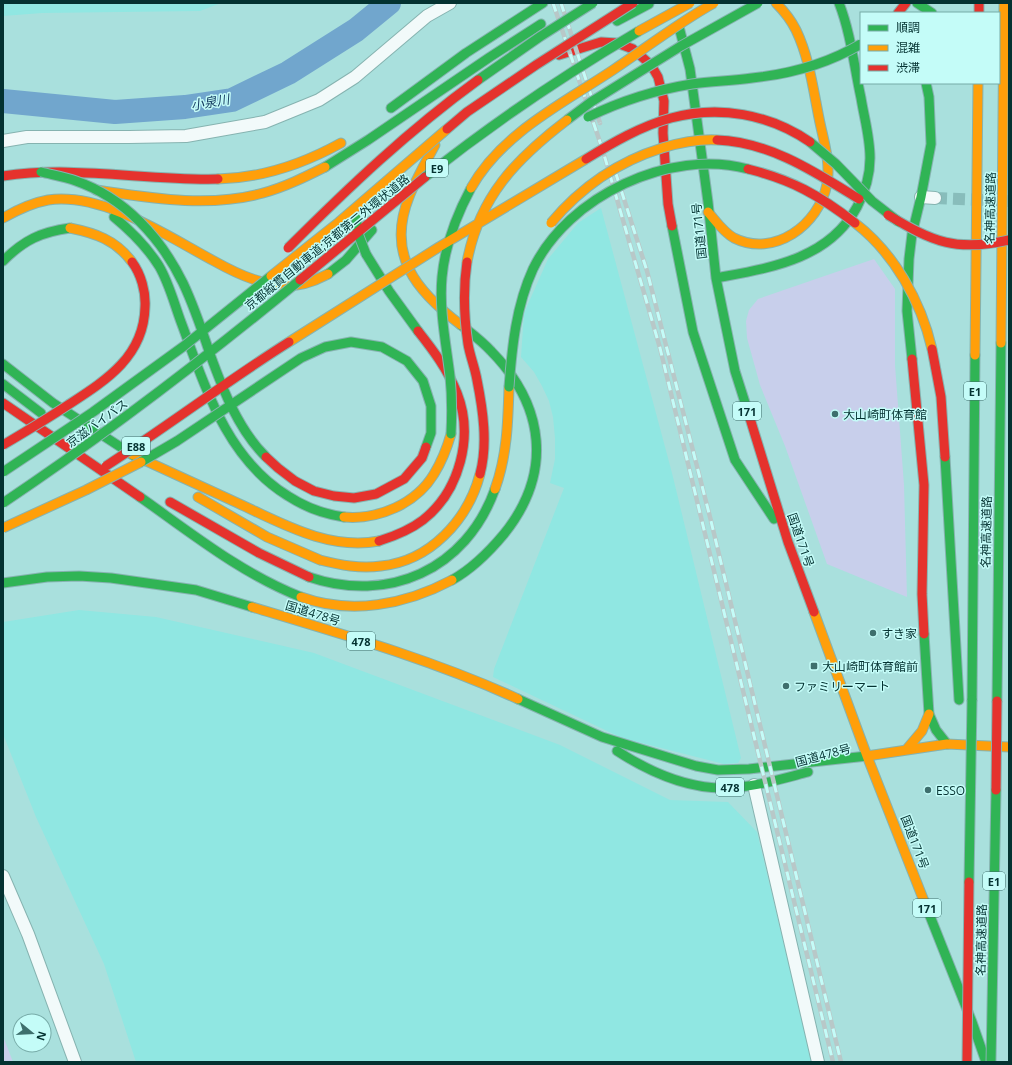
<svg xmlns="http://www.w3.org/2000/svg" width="1012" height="1065" viewBox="0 0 1012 1065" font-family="'Open Sans','Noto Sans JP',sans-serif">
<rect width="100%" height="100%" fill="#a9e0dd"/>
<path fill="#90e7e2" d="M 3,3 L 221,3 L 200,11 L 42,13 L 3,16 Z
M 601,208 L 672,473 L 741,758 L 738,763 L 724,764 L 622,738 L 493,677 L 494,669 L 564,488 L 550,483 L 555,459 L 555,438 L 553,417 L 549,401 L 542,386 L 534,372 L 521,357 L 524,313 L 548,259 L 578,223 Z
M 79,610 L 156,617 L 314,653 L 560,745 L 670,800 L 728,802 L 757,832 L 812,1062 L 136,1062 L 104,964 L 36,817 L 3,734 L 3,622 Z"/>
<path fill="#c8cfeb" d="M 874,259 L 895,289 L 895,365 L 904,485 L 907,597 L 827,564 L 785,446 L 760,385 L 747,338 L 746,321 L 749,310 L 758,299 Z
M 3,1036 L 13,1062 L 3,1062 Z"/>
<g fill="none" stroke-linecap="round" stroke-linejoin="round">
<path stroke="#71a6cd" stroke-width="24" d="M 3,101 L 115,112 L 185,107 L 232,100 L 288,73 L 356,30 L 389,3"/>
<path stroke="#88bdbb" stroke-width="12" stroke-dasharray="12 6" stroke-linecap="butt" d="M 935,198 L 1008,201"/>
<g stroke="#86b3b0" stroke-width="14">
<path id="street" d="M 3,141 L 27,137 L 129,137 L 186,136 L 265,122 L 319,100 L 355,77 L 427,16 L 450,3
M 921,197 L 935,198
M 754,785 L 818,1062
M 3,876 L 28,934 L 75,1062"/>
</g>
<g stroke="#86b3b0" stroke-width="11">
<path id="fast" d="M 917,3 L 932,13
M 617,21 L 649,4
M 679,27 L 690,69 L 708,202 L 716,278 L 735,371 L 748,412
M 391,108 L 466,53 L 543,3
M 325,167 L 368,140 L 490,57 L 541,24
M 114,217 C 131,231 147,247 159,266 C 169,283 174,303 181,322 C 205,386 226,458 288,496 C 305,507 323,514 344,517
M 672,226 L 693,332 L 735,460 L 774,519
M 366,254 L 389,291 L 418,331
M 3,261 C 24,240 41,232 70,228
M 328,274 L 346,260 L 372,230
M 716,278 C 769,268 828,260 857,207 C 865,192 870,175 870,158 C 870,137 864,117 861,98 C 854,66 851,34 839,3
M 912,359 L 907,311 L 909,259 L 912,234 L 921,197 L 931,144 L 929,97 L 926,83
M 3,364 L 53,403 L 142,461
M 3,384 L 41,413
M 945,457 L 959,700
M 140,497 C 191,533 242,574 301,597
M 309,577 C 388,604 466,570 495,489
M 452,580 C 472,569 489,552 504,534 C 553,473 545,406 491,351 C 482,341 471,333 461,325
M 3,583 L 47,577 L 79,576 L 111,578 L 196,590 L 252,607
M 924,634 L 929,714 L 936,730 L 947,744
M 518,699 L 602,737 L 696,766 L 718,770 L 749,769 L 867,756
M 972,700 L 975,355
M 997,701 L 1001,343
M 617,751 C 648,771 686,788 723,788 C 752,788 781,779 808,772
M 924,901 L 972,1022 L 986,1062"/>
</g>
<g stroke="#86b3b0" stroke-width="11">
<path id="slow" d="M 435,145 C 426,162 416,179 409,197 C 386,255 416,291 461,325
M 218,179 C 262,178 303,164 341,143
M 96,190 C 151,198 209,208 263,193 C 285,187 305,177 325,167
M 708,212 C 716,221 723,232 734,238 C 774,258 819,225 827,184 C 831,162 823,139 819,118 C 813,88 809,57 796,30 C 791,20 784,11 776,3
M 3,218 C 17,210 31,203 48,200 C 103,192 167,236 214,261 C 239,275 267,288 297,285 C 308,284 318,279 328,274
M 1001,343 L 1004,3
M 975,355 L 978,83
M 131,454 C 164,469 198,485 231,500 C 278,521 326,551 379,541
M 495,489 C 507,456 508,422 509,387
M 198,497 L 267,537 L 320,560
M 344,517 C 378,520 416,504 434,474 C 442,461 447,448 451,434
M 301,597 C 351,615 405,605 452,580
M 252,607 C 342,634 433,660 518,699
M 814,612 L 867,756 L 924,901
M 906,750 L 922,731 L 929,714
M 867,756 L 947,744 L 1009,747"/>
</g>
<g stroke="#86b3b0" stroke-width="11">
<path id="jam" d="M 979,3 L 979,13
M 898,13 L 906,3
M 559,55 L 601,42 L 617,43 L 633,49 L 651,65 L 658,77 L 664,101 L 663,133 L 668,204 L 672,226
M 3,176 C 75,165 147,181 218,179
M 912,359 L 924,485 L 922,594 L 924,634
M 3,403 L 140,497
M 748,412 L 788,542 L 814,612
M 170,502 L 259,553 L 309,577
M 379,541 C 395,536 410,530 423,520 C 460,491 474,436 457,393 C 448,370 433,350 418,331"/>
</g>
<use href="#street" stroke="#f2fafa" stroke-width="12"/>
<use href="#fast" stroke="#30b455" stroke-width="9"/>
<use href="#slow" stroke="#ff9f0a" stroke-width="9"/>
<use href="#jam" stroke="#e5322d" stroke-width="9"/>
<g stroke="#b8c8c8" stroke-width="4.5">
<path id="rail" d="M 553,3 L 603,151 L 660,348 L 833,1062
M 561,3 L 600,123
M 616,174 L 647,271 L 711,521 L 841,1062"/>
</g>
<use href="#rail" stroke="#c4fcf8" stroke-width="3" stroke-dasharray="9" stroke-linecap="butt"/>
<g stroke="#86b3b0" stroke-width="11" stroke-linecap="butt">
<path id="fast-bridge" d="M 478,80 L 541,36 L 593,3
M 588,117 C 621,101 655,90 692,84 C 712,81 732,81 752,78 C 791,74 827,64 861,44
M 567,120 L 591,102 L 681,46 L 758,3
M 810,142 L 836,164 L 872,201 L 899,222
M 41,172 C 53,175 65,177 76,181 C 125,198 161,238 183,283 C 194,306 202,330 210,354 C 223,390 238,429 266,457
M 425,177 C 493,123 564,75 639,31
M 356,218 L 359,236 L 366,254
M 509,387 C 512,347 516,306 533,269 C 568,196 670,148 748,169
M 451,434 C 452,415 452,396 450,376 C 446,343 439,310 442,277 C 445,245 456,216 471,188
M 141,462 L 177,441 L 301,358 L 325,347 L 351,342 L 382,347 L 407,361 L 423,381 L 431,406 L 431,433 L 426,447
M 3,472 L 93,412 L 184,346 L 271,276
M 3,503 C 106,434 204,359 300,280
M 969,882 L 972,700
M 991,1062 L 996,790"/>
</g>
<g stroke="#86b3b0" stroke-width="11" stroke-linecap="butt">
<path id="slow-bridge" d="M 639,31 L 690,3
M 471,188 C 502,133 562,104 613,70 C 646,48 678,23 714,3
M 551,223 C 581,187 617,162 662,148 C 679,143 698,139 717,140
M 855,223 C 894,253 921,301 932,349
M 70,228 C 95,233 116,240 132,262
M 467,262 C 479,197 516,159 567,120
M 271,276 L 339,222 L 447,129
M 289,342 L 439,247 L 586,159
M 3,528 L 86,490 L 141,462
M 320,560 C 340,565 360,569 381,566 C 430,561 468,520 480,474"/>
</g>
<g stroke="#86b3b0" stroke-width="11" stroke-linecap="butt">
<path id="jam-bridge" d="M 447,129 L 467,112 L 536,65 L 633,3
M 717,140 C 770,142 815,172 859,199
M 586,159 C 612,143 641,126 671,118 C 719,105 769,114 810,142
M 748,169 C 792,180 819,195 855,223
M 888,215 C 933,242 956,252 1009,240
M 288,248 C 349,187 408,131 478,80
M 467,262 C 463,289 464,317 468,344 C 470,356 475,368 477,380 C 483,410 488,444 480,474
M 300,280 L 425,177
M 932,349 L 941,397 L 945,457
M 3,445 C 25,432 47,419 68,405 C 105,381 144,357 145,307 C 146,292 141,274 132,262
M 266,457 L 278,468 L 295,481 L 314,491 L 334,496 L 354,498 L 376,494 L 404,479 L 422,458 L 426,447
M 106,466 C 168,426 227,381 289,342
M 996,790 L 997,701
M 967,1062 L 969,882"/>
</g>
<use href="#fast-bridge" stroke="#30b455" stroke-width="9"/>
<use href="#slow-bridge" stroke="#ff9f0a" stroke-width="9"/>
<use href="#jam-bridge" stroke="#e5322d" stroke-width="9"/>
</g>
<g fill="#3e6f6d" stroke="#c4fcf8" stroke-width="1.5">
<circle cx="835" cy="414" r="4"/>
<circle cx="873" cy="633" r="4"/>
<rect x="810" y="662" width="8" height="8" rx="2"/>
<circle cx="786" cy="686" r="4"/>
<circle cx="928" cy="790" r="4"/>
</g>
<g text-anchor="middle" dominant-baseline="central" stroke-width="3" stroke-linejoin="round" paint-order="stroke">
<g fill="#c4fcf8" stroke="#3e6f6d" stroke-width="1">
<rect x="426" y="159" width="22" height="18" rx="3"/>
<rect x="964" y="382" width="22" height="18" rx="3"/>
<rect x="733" y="402" width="28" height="18" rx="3"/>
<rect x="122" y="437" width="28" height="18" rx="3"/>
<rect x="347" y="632" width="28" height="18" rx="3"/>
<rect x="716" y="778" width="28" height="18" rx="3"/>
<rect x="983" y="872" width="22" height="18" rx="3"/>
<rect x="913" y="899" width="28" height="18" rx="3"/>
</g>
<g font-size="11" font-weight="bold" fill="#043231">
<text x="437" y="168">E9</text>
<text x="975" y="391">E1</text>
<text x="747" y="411">171</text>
<text x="136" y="446">E88</text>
<text x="361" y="641">478</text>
<text x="730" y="787">478</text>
<text x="994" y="881">E1</text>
<text x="927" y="908">171</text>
</g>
<g font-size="12" fill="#043231" stroke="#c4fcf8">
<text transform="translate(990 208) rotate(-89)">名神高速道路</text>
<text transform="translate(699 231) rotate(-96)">国道171号</text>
<text transform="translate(327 242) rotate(-39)">京都縦貫自動車道;京都第二外環状道路</text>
<text transform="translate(97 423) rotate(-36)">京滋バイパス</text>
<text transform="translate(986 532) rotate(-89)">名神高速道路</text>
<text transform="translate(801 540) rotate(71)">国道171号</text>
<text transform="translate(313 613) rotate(17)">国道478号</text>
<text transform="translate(823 755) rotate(-15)">国道478号</text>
<text transform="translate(915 842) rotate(69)">国道171号</text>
<text transform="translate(981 940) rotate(-89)">名神高速道路</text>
</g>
<g font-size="12" fill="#043231" stroke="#c4fcf8" text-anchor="start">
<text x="843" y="414">大山崎町体育館</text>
<text x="881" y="633">すき家</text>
<text x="822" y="666">大山崎町体育館前</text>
<text x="794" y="686">ファミリーマート</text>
<text x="936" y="790">ESSO</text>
</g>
<g font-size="13" font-style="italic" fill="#13395f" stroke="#c4fcf8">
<text transform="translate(210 102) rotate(-10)">小泉川</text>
</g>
</g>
<rect width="1012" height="1065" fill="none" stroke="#043231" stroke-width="8"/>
<rect x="860" y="12" width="140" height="72" fill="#c4fcf8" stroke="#77aba8"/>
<rect x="868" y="25" width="20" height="6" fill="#30b455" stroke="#77aba8"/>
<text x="896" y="32" font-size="12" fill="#043231">順調</text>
<rect x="868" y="45" width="20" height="6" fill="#ff9f0a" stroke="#77aba8"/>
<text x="896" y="52" font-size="12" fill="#043231">混雑</text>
<rect x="868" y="65" width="20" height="6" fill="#e5322d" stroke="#77aba8"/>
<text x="896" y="72" font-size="12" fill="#043231">渋滞</text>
<g transform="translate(32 1033) rotate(108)"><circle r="19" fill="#c4fcf8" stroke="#77aba8"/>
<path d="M0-3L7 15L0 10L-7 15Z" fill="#3e6f6d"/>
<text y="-6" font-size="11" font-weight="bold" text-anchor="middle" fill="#043231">N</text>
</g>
</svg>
